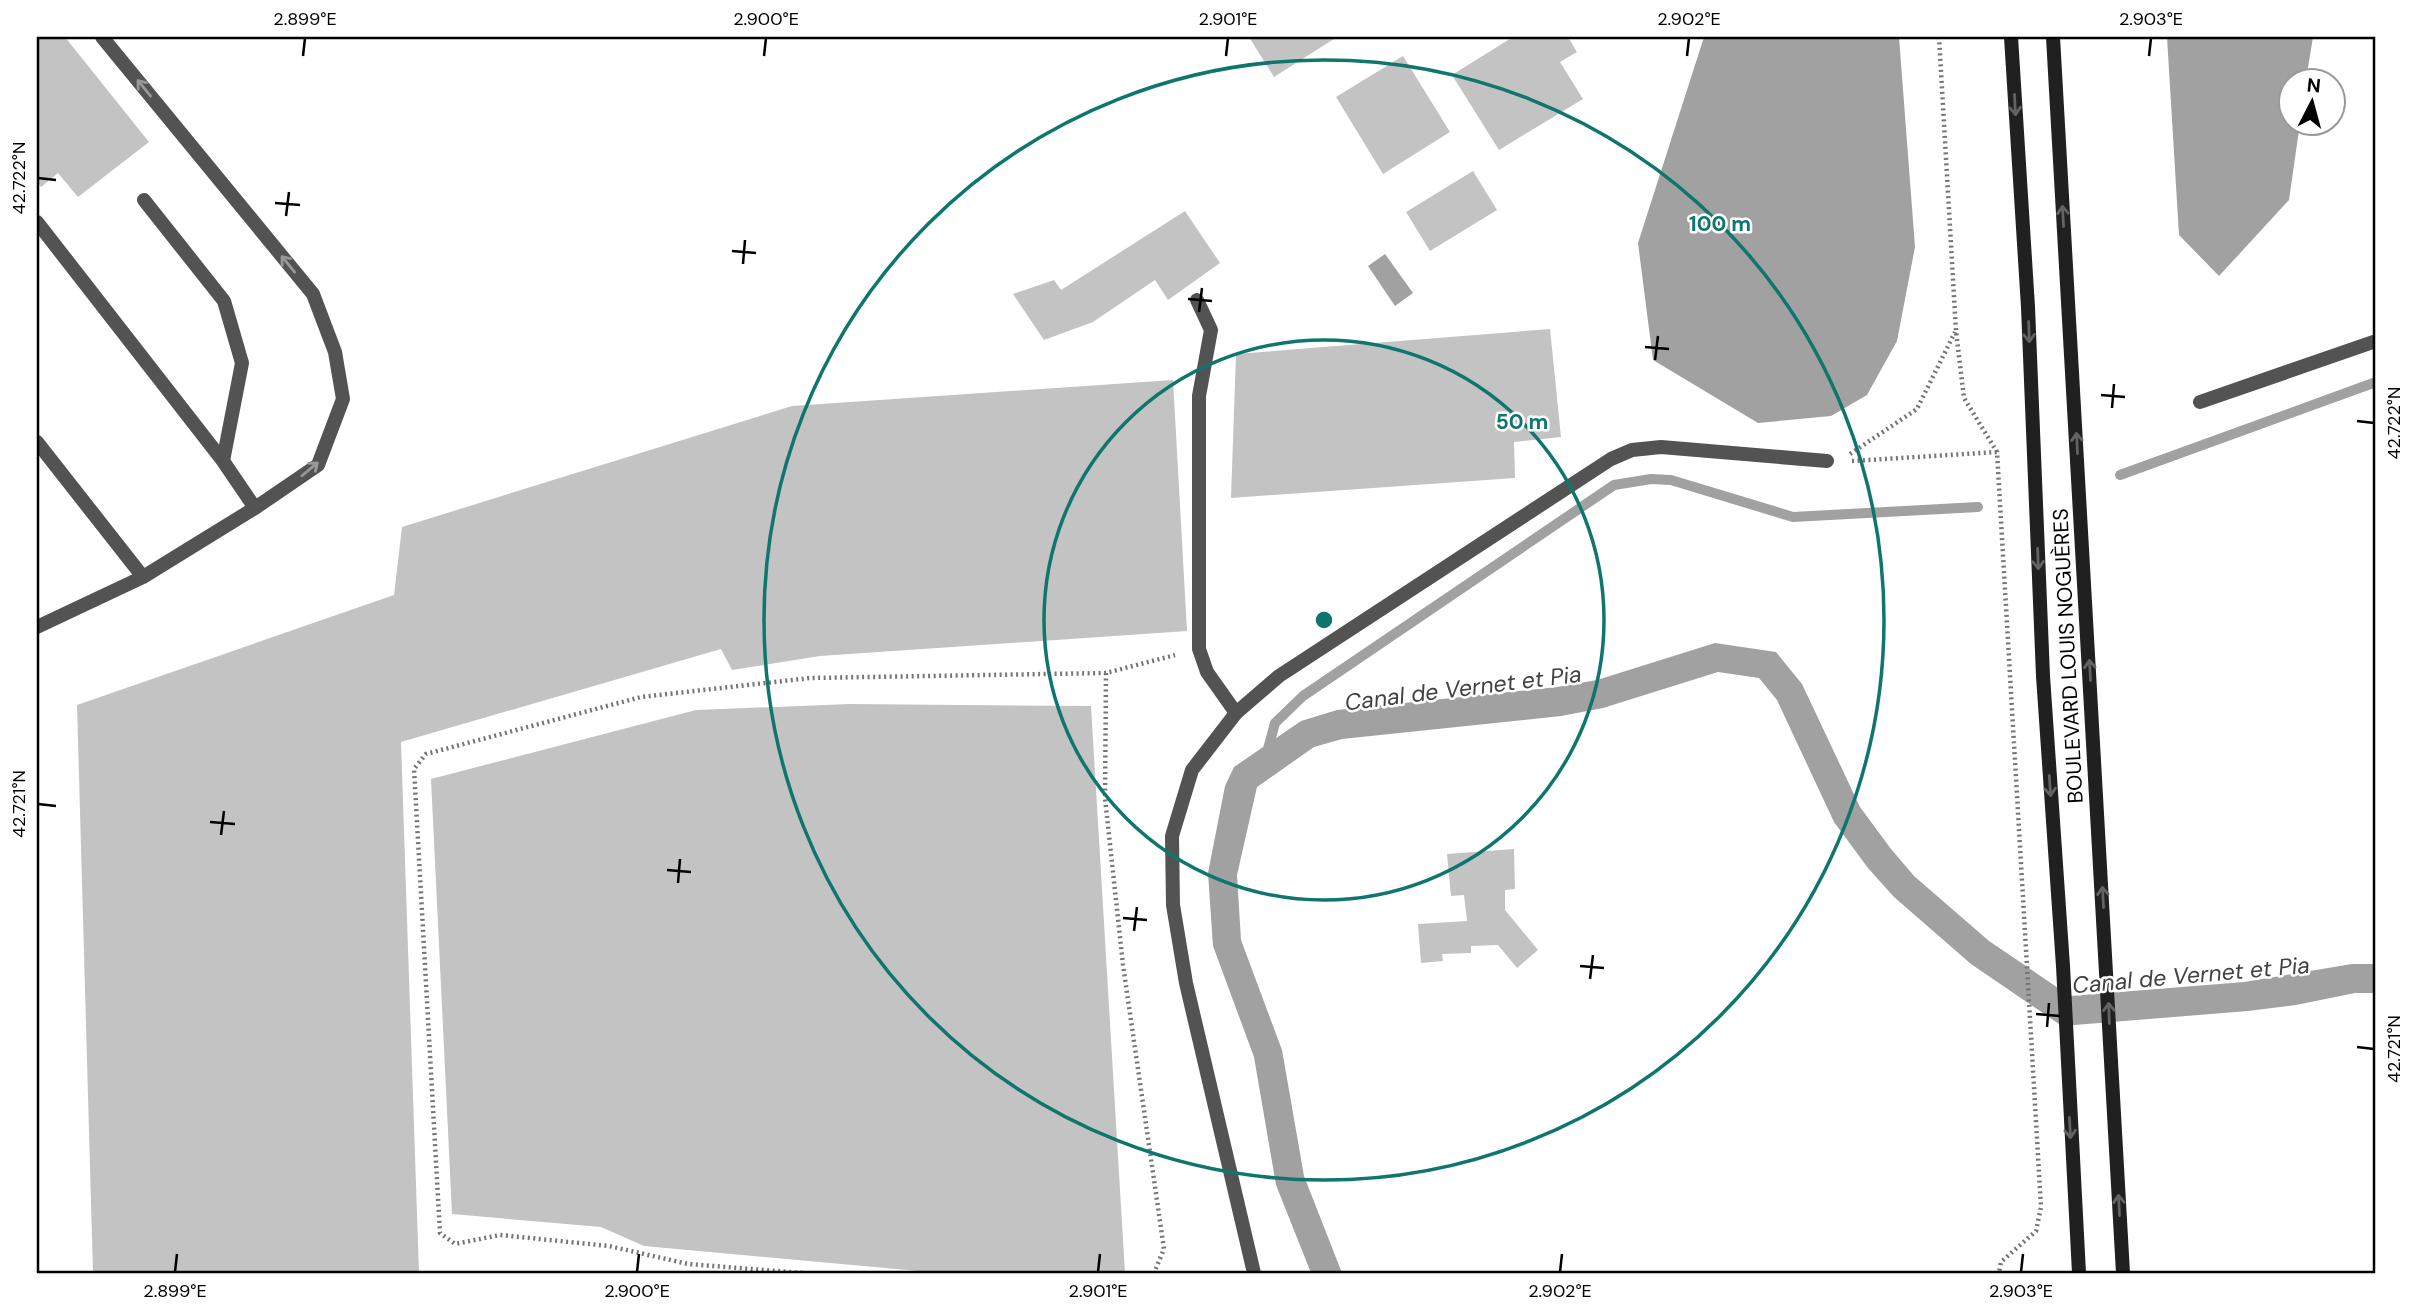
<svg xmlns="http://www.w3.org/2000/svg" width="2413" height="1310" viewBox="0 0 2413 1310" font-family="'DM Sans',sans-serif">
<rect width="100%" height="100%" fill="#fff"/>
<path fill="#a1a1a1" d="M 1704,37 L 1899,37 L 1915,247 L 1897,341 L 1867,395 L 1831,416 L 1758,423 L 1653,360 L 1638,243 Z
M 2167,37 L 2313,37 L 2306,80 L 2290,80 L 2290,122 L 2300,123 L 2289,200 L 2219,276 L 2179,235 Z
M 1385,254 L 1413,293 L 1395,306 L 1368,266 Z
M 1715,643 L 1776,652 L 1802,684 L 1860,807 L 1891,849 L 1914,876 L 1989,941 L 2070,996 L 2244,982 L 2352,964 L 2376,964 L 2376,993 L 2355,993 L 2296,1005 L 2248,1011 L 2062,1026 L 1971,964 L 1894,897 L 1868,868 L 1834,822 L 1777,700 L 1759,678 L 1718,672 L 1603,708 L 1561,716 L 1342,739 L 1314,747 L 1257,787 L 1237,875 L 1241,940 L 1282,1050 L 1304,1176 L 1342,1273 L 1311,1273 L 1276,1185 L 1254,1057 L 1213,946 L 1208,873 L 1225,786 L 1234,767 L 1301,721 L 1337,710 L 1557,687 L 1597,680 Z"/>
<g fill="none" stroke-linecap="round" stroke-linejoin="round">
<path stroke="#a1a1a1" stroke-width="10" d="M 2120,475 L 2376,382
M 1266,756 L 1275,723 L 1303,696 L 1614,485 L 1651,479 L 1671,480 L 1793,517 L 1978,507"/>
</g>
<path fill="#c3c3c3" d="M 37,37 L 65,37 L 149,142 L 78,197 L 58,173 L 41,187 L 37,182 Z
M 1249,37 L 1337,37 L 1274,77 Z
M 1513,37 L 1568,37 L 1577,52 L 1560,62 L 1583,99 L 1499,150 L 1452,75 Z
M 1403,56 L 1450,132 L 1383,174 L 1336,97 Z
M 1473,171 L 1497,210 L 1430,251 L 1406,212 Z
M 1185,211 L 1220,263 L 1168,300 L 1155,280 L 1093,322 L 1044,340 L 1013,294 L 1054,280 L 1061,290 Z
M 1550,329 L 1561,437 L 1514,442 L 1515,478 L 1231,498 L 1236,354 Z
M 1173,380 L 1187,631 L 820,656 L 732,670 L 721,649 L 401,742 L 419,1273 L 93,1273 L 77,705 L 394,595 L 402,527 L 792,406 Z
M 850,704 L 1091,706 L 1125,1273 L 940,1273 L 644,1246 L 601,1227 L 452,1214 L 431,779 L 696,710 Z
M 1514,849 L 1515,889 L 1505,890 L 1505,910 L 1538,950 L 1517,968 L 1498,945 L 1471,946 L 1471,953 L 1442,954 L 1443,961 L 1421,963 L 1418,924 L 1467,921 L 1464,895 L 1451,896 L 1447,854 Z"/>
<g fill="none" stroke-linecap="round" stroke-linejoin="round">
<path stroke="#757575" stroke-width="4.5" stroke-dasharray="2 3.5" stroke-linecap="butt" d="M 1939,37 L 1956,331 L 1964,398 L 1997,452 L 2041,1207 L 2036,1231 L 2001,1262 L 1999,1273
M 1850,454 L 1917,409 L 1955,332
M 1852,461 L 1997,452
M 1106,673 L 1105,798 L 1123,965 L 1164,1249 L 1154,1273
M 802,1273 L 688,1264 L 609,1246 L 500,1235 L 455,1244 L 440,1233 L 414,769 L 426,754 L 641,697 L 810,678 L 1106,673 L 1175,655"/>
<path stroke="#535353" stroke-width="14" d="M 144,200 L 224,301 L 242,363 L 223,461
M 37,222 L 223,461 L 255,508
M 1197,300 L 1211,330 L 1199,396 L 1199,649 L 1207,672 L 1236,713
M 37,442 L 143,577
M 37,627 L 143,577 L 255,508 L 318,465 L 343,399 L 335,352 L 313,294 L 102,37"/>
<path stroke="#535353" stroke-width="14" d="M 2200,402 L 2376,341
M 1254,1273 L 1186,983 L 1173,905 L 1172,836 L 1192,770 L 1236,713 L 1279,676 L 1611,459 L 1632,450 L 1661,447 L 1827,461"/>
<path stroke="#202020" stroke-width="14" d="M 2011,37 L 2028,307 L 2043,676 L 2063,966 L 2079,1273
M 2053,37 L 2123,1273"/>
</g>
<defs><path id="oneway-shaft" d="M-6 0H5M1.5-3L5.5 0L1.5 3" fill="none" stroke-width="1.6" stroke-linecap="round" stroke-linejoin="round" transform="scale(1.75)"/></defs>
<g stroke="#989898">
<use href="#oneway-shaft" transform="translate(144 88) rotate(-129)"/>
<use href="#oneway-shaft" transform="translate(288 264) rotate(-129)"/>
<use href="#oneway-shaft" transform="translate(310 469) rotate(-40)"/>
</g>
<g stroke="#636363">
<use href="#oneway-shaft" transform="translate(2015 105) rotate(87)"/>
<use href="#oneway-shaft" transform="translate(2063 216) rotate(-93)"/>
<use href="#oneway-shaft" transform="translate(2029 332) rotate(88)"/>
<use href="#oneway-shaft" transform="translate(2077 443) rotate(-93)"/>
<use href="#oneway-shaft" transform="translate(2038 559) rotate(88)"/>
<use href="#oneway-shaft" transform="translate(2090 670) rotate(-93)"/>
<use href="#oneway-shaft" transform="translate(2050 786) rotate(86)"/>
<use href="#oneway-shaft" transform="translate(2103 897) rotate(-93)"/>
<use href="#oneway-shaft" transform="translate(2109 1013) rotate(-92)"/>
<use href="#oneway-shaft" transform="translate(2070 1128) rotate(87)"/>
<use href="#oneway-shaft" transform="translate(2119 1205) rotate(-93)"/>
</g>
<path fill="none" stroke="#000" stroke-width="2.5" d="M 303,56 L 305,38M 764,56 L 766,38M 1226,56 L 1228,38M 1687,56 L 1689,38M 2149,56 L 2151,38M 38,178 L 56,180M 275,203 L 300,205M 286,216 L 289,192M 732,251 L 756,253M 743,264 L 745,240M 1188,299 L 1212,301M 1199,312 L 1202,288M 1645,347 L 1669,349M 1655,360 L 1658,336M 2101,395 L 2125,397M 2112,408 L 2114,384M 2357,421 L 2374,423M 38,804 L 56,806M 210,822 L 235,824M 221,835 L 224,811M 667,870 L 691,872M 678,883 L 680,859M 1123,918 L 1147,920M 1134,931 L 1137,907M 1580,966 L 1604,968M 1590,979 L 1593,955M 2036,1014 L 2060,1016M 2047,1027 L 2049,1003M 2357,1047 L 2374,1049M 175,1272 L 177,1254M 637,1272 L 639,1254M 1098,1272 L 1100,1254M 1560,1272 L 1562,1254M 2021,1272 L 2023,1254"/>
<g fill="none" stroke="#0f766e" stroke-width="3.5">
<circle cx="1324" cy="620" r="280"/>
<circle cx="1324" cy="620" r="560"/>
</g>
<g text-anchor="middle" dominant-baseline="central" stroke-width="5" stroke-linejoin="round" paint-order="stroke">
<g font-size="21" fill="#000" stroke="#fff">
<text transform="translate(2068 656) rotate(-93)">BOULEVARD LOUIS NOGUÈRES</text>
</g>
<g font-size="23" font-style="italic" fill="#424242" stroke="#fff">
<text transform="translate(1463 688) rotate(-7)">Canal de Vernet et Pia</text>
<text transform="translate(2191 975) rotate(-5)">Canal de Vernet et Pia</text>
</g>
</g>
<circle cx="1324" cy="620" r="10" fill="#0f766e" stroke="#fff" stroke-width="3.5"/>
<g font-size="21" text-anchor="middle" font-weight="bold" fill="#0f766e" stroke="#fff" stroke-width="5" stroke-linejoin="round" paint-order="stroke">
<text x="1720" y="231">100 m</text>
<text x="1522" y="429">50 m</text>
</g>
<rect width="2413" height="1310" fill="none" stroke="#ffffff" stroke-width="77"/>
<g transform="translate(2312 102) rotate(6)"><circle r="33" fill="#ffffff" stroke="#999999" stroke-width="2"/>
<path d="M0-5L12 26L0 18L-12 26Z" fill="#000000"/>
<text y="-10" font-size="19" font-weight="bold" text-anchor="middle" fill="#000000">N</text>
</g>
<rect x="38" y="38" width="2336" height="1234" fill="none" stroke="#000" stroke-width="2.5"/>
<g font-size="18" text-anchor="middle" fill="#000">
<text x="305" y="25">2.899°E</text>
<text x="766" y="25">2.900°E</text>
<text x="1228" y="25">2.901°E</text>
<text x="1689" y="25">2.902°E</text>
<text x="2151" y="25">2.903°E</text>
<text transform="translate(19 178) rotate(-90)" y="6">42.722°N</text>
<text transform="translate(2394 423) rotate(-90)" y="6">42.722°N</text>
<text transform="translate(19 804) rotate(-90)" y="6">42.721°N</text>
<text transform="translate(2394 1049) rotate(-90)" y="6">42.721°N</text>
<text x="175" y="1297">2.899°E</text>
<text x="637" y="1297">2.900°E</text>
<text x="1098" y="1297">2.901°E</text>
<text x="1560" y="1297">2.902°E</text>
<text x="2021" y="1297">2.903°E</text>
</g>
</svg>
